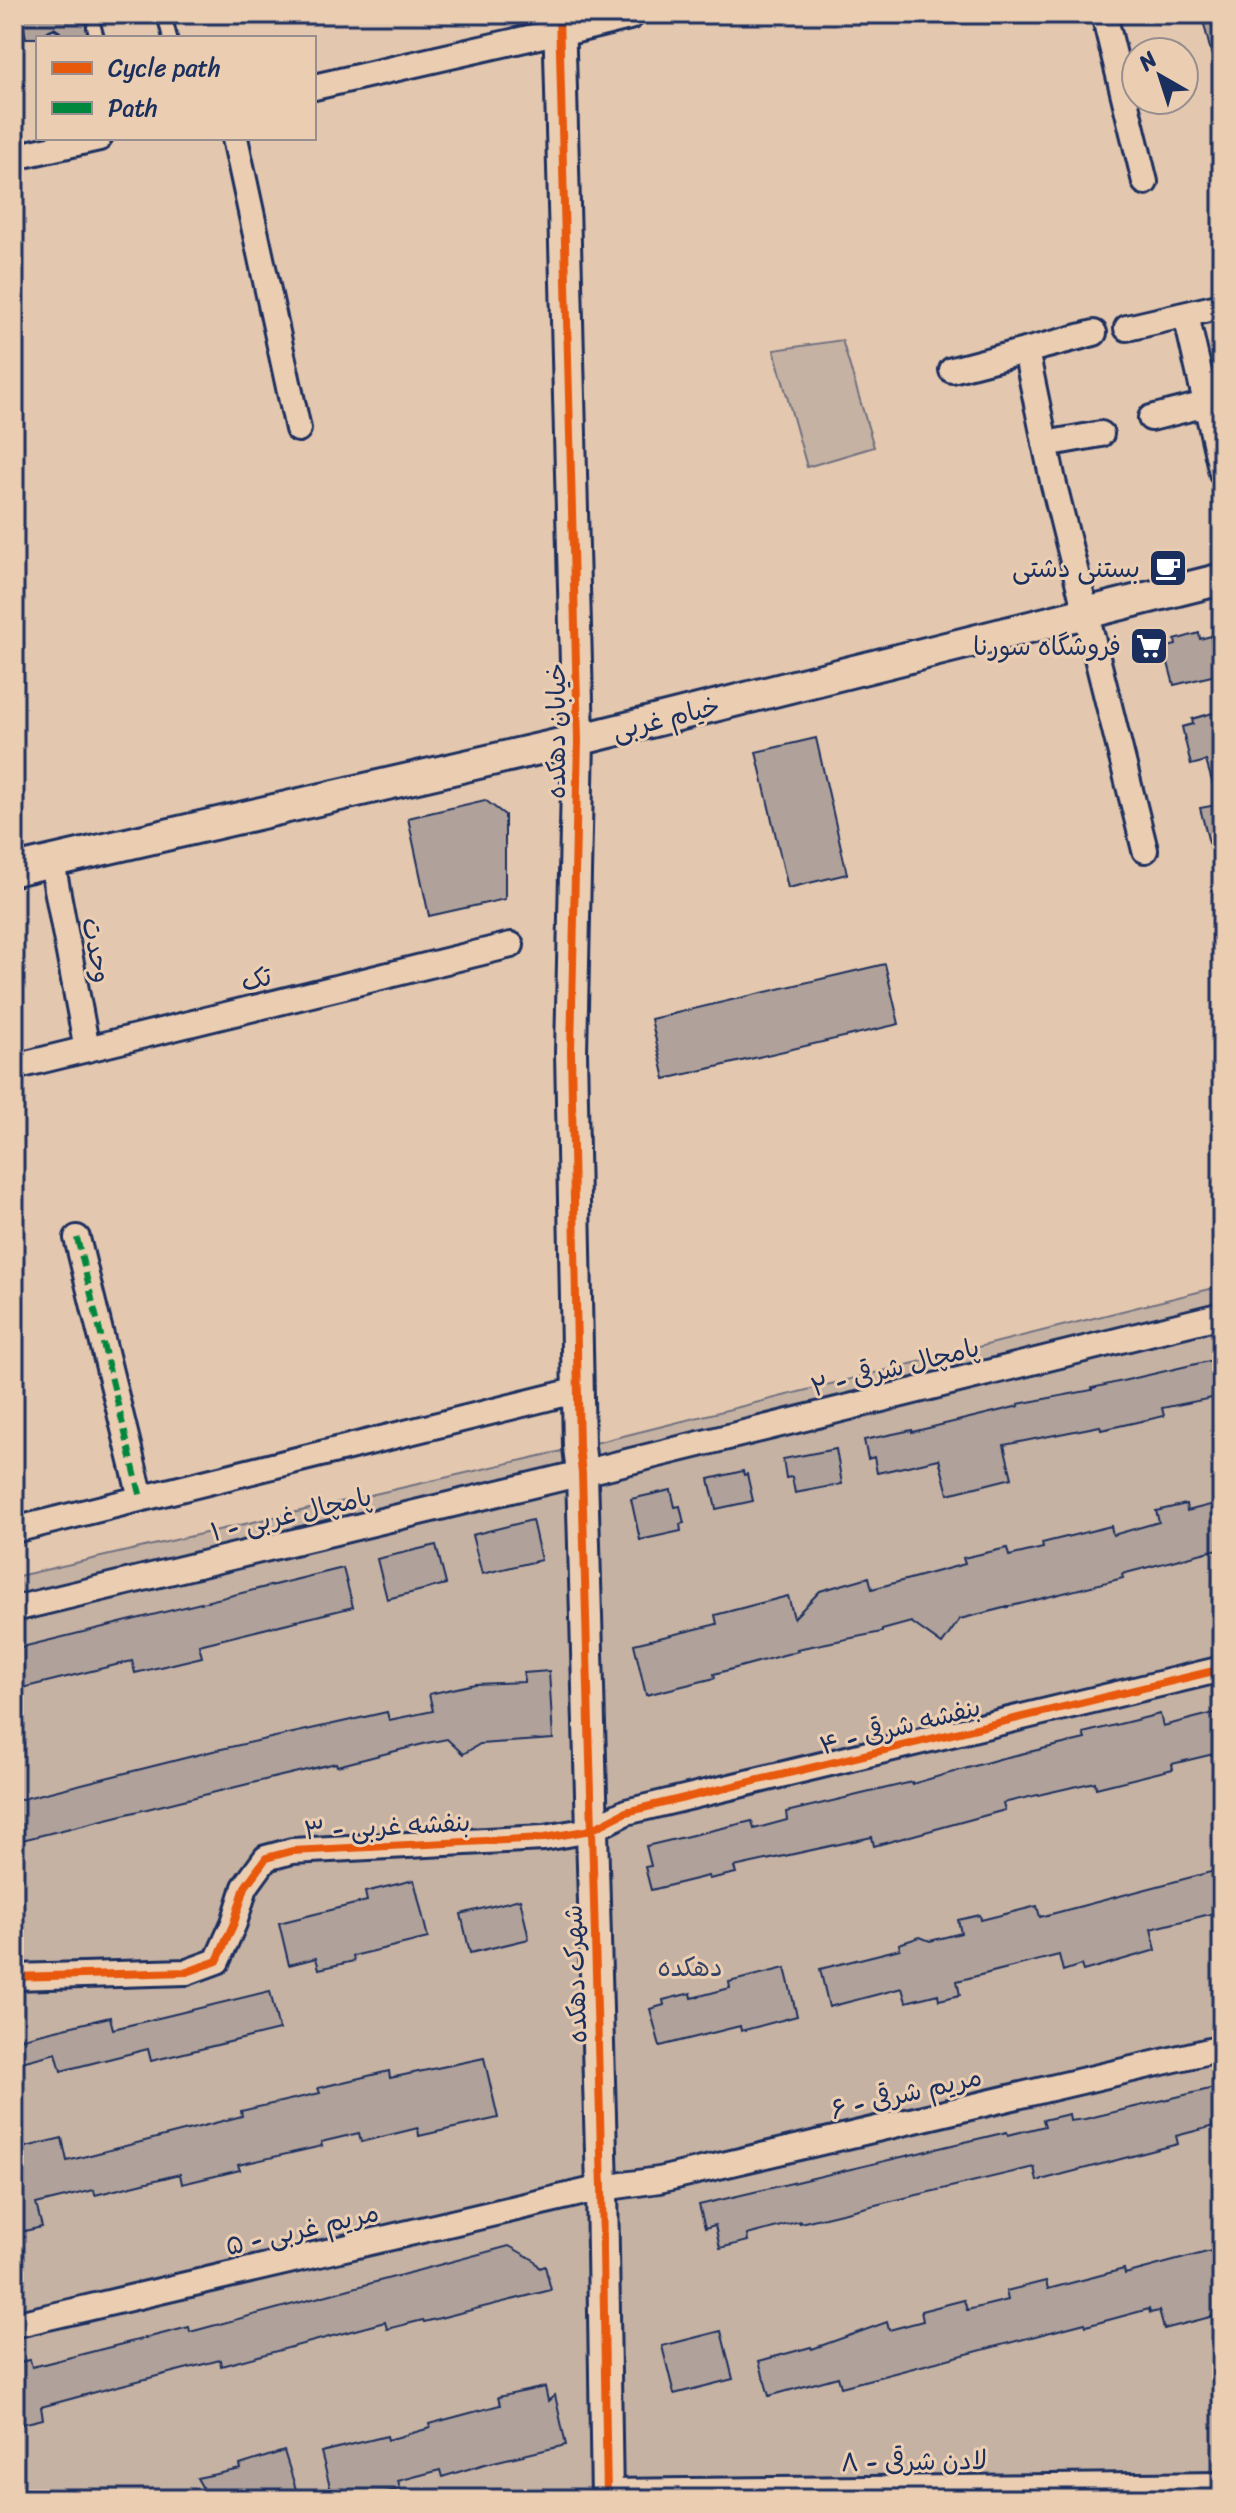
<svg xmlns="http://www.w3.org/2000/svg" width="1236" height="2513" viewBox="0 0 1236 2513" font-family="Sriracha,'Playpen Sans Arabic',sans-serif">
<rect width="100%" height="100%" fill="#e3c8af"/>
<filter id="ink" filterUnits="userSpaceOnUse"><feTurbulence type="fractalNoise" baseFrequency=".0125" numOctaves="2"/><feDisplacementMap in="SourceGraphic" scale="16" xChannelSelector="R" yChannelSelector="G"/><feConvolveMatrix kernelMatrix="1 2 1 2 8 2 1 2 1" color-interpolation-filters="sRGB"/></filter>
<g filter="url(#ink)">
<path fill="#c5b2a3" stroke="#707080" stroke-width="2" d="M 842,340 L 874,447 L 807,467 L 774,350 Z
M 1222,1286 L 1222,2499 L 14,2499 L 14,1577 L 579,1447 Z"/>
<path fill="#b0a29a" stroke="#1b2f5e" stroke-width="2" d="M 20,14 L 84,14 L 88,38 L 62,38 L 60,32 L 54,28 L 46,32 L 44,38 L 26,38 Z
M 1212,14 L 1222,14 L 1222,68 L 1215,69 L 1202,16 Z
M 1199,633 L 1200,639 L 1211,636 L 1212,650 L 1220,674 L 1174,685 L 1164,648 L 1176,645 L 1175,640 Z
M 1216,712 L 1218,718 L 1222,717 L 1222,797 L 1217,798 L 1206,761 L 1191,765 L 1182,727 L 1193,724 L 1192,719 Z
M 816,738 L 847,874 L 788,888 L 756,752 Z
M 485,800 L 505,815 L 505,899 L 429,916 L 408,818 Z
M 1222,804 L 1222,869 L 1216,870 L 1200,808 Z
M 885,964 L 899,1024 L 665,1079 L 651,1019 Z
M 1222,1358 L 1222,1396 L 1162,1408 L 1164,1416 L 1101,1430 L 1100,1426 L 1004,1445 L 1012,1478 L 948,1494 L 939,1459 L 877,1473 L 874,1457 L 868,1459 L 864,1440 L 912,1430 L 912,1432 L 1019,1406 L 1018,1404 L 1092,1390 L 1092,1388 Z
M 836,1449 L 842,1484 L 795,1493 L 792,1477 L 786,1478 L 783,1459 Z
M 743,1471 L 744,1475 L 747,1474 L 753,1501 L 716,1509 L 709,1479 Z
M 671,1490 L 675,1507 L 680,1506 L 684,1523 L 680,1524 L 681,1531 L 640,1540 L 631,1499 Z
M 1222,1502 L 1222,1548 L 1122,1574 L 1123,1578 L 960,1619 L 942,1644 L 911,1622 L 882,1630 L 882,1632 L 797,1649 L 798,1651 L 714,1674 L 715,1678 L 646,1695 L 634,1644 L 717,1624 L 715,1615 L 788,1596 L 794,1618 L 820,1591 L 869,1577 L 872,1589 L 965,1564 L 963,1558 L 1007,1548 L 1009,1556 L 1043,1548 L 1042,1543 L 1111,1526 L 1113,1535 L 1159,1522 L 1156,1511 L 1186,1504 L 1187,1511 Z
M 532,1520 L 541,1560 L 482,1574 L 472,1535 Z
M 436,1545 L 446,1584 L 387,1599 L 377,1559 Z
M 343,1568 L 353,1607 L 199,1645 L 202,1657 L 135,1673 L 132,1661 L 14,1690 L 14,1649 Z
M 549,1671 L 553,1739 L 480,1744 L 463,1754 L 447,1739 L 427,1743 L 337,1766 L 336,1763 L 252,1783 L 14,1842 L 14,1801 L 217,1750 L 387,1712 L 389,1720 L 433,1711 L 429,1694 L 475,1684 L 524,1682 L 524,1673 Z
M 1222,1711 L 1222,1752 L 1172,1764 L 1173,1769 L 1096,1788 L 1095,1782 L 1003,1803 L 1005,1810 L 874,1846 L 872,1837 L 734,1867 L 736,1873 L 709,1879 L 708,1876 L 651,1890 L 645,1867 L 651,1866 L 646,1846 L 752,1821 L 754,1829 L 787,1820 L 786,1812 L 912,1782 L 912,1784 L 999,1759 L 1085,1739 L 1083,1733 L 1160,1714 L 1163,1726 Z
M 1222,1869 L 1222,1911 L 1151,1929 L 1156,1950 L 1083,1971 L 1081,1965 L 1063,1971 L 1059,1955 L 957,1981 L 960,1995 L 939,2000 L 938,1994 L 906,2002 L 902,1988 L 829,2007 L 820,1969 L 900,1949 L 899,1944 L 920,1937 L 930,1941 L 961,1933 L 958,1920 L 980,1915 L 981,1920 L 1037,1906 L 1040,1917 Z
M 414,1880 L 428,1938 L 353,1956 L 354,1961 L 319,1969 L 316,1958 L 289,1965 L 279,1923 L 367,1901 L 365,1892 Z
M 520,1899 L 529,1939 L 470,1953 L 461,1914 Z
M 785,1968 L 797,2016 L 741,2031 L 740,2026 L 660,2046 L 650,2009 L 664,2005 L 663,2000 L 691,1993 L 692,1998 L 730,1988 L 729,1982 Z
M 270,1991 L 279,2030 L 151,2061 L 148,2049 L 61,2071 L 56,2053 L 14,2064 L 14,2040 L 110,2017 L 113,2029 Z
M 484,2058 L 498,2118 L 419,2136 L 418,2128 L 361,2142 L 359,2133 L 321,2142 L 322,2146 L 238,2165 L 240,2170 L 182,2184 L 180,2174 L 95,2195 L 94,2190 L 36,2204 L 42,2227 L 20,2232 L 14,2211 L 14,2150 L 62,2138 L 67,2161 L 242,2116 L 241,2111 L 320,2093 L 318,2088 L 389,2071 L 390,2078 Z
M 1222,2086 L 1222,2124 L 1176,2136 L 1178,2144 L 1037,2181 L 1034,2167 L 800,2223 L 800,2221 L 747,2235 L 748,2241 L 720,2248 L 715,2225 L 705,2228 L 699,2205 L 1007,2132 L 1008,2135 L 1045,2126 L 1043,2120 L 1069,2114 L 1070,2121 L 1085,2119 Z
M 509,2246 L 534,2260 L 540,2268 L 545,2266 L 551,2290 L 424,2322 L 423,2320 L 387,2329 L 385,2322 L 221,2366 L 220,2360 L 118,2386 L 41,2407 L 43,2419 L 14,2426 L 14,2363 L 30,2360 L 32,2367 L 189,2327 L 190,2332 Z
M 1222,2248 L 1222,2314 L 1164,2329 L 1159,2311 L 1150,2313 L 1149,2309 L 1086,2326 L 1085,2323 L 841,2387 L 838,2377 L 769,2396 L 759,2361 L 811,2347 L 812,2349 L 887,2322 L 889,2330 L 923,2321 L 921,2311 L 964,2300 L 967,2310 L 1008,2300 L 1006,2291 L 1046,2281 L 1048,2289 L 1124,2269 L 1125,2274 Z
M 721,2331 L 733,2379 L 674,2394 L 662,2346 Z
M 545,2387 L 548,2401 L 555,2395 L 566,2445 L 485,2464 L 442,2477 L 440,2470 L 398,2481 L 400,2489 L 358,2499 L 333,2499 L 321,2452 L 387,2436 L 388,2440 L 430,2428 L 429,2424 L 500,2405 L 498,2397 Z
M 284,2451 L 299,2499 L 209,2499 L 197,2478 L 241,2469 L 240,2465 Z"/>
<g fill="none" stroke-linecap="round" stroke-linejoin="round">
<g stroke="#1b2f5e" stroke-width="18">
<path id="service" d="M 164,14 L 170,38
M 94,27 L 97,38
M 53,37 L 53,38
M 1221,649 L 1222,649"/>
</g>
<g stroke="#1b2f5e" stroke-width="30">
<path id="minor" d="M 1104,14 L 1145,182
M 314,87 L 560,31
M 235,138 L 298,429
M 14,157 L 99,138
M 1186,315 L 1222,473
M 1127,328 L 1222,306
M 1026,351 L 1053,481 L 1145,850
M 952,370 L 1094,333
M 1151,418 L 1222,400
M 1045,444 L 1101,434
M 52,862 L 87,1049
M 14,1067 L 511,945
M 77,1238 L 141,1498
M 14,1530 L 579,1390
M 14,1609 L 582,1473 L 1222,1315
M 14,1977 L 187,1972 L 217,1961 L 234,1923 L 245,1887 L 266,1858 L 292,1851 L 544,1838 L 591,1830 L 626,1812 L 1222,1669
M 14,2325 L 602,2188 L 659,2180 L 1222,2048
M 607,2492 L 1222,2485"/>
</g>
<g stroke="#1b2f5e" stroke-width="36">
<path id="tertiary" d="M 559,14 L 578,740 L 571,1052 L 579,1447 L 582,1473 L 602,2188 L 607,2499
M 560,31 L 629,14
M 14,870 L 578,740 L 1222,579"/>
</g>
<use href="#service" stroke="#ebceb2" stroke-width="12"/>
<use href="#minor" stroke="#ebceb2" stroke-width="24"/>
<use href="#tertiary" stroke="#ebceb2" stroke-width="30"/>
<path stroke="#00873e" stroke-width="6" stroke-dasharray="12 6" stroke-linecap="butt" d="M 77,1238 L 141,1498"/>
<g stroke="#ebceb2" stroke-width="13">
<path id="cycleway" d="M 559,14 L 578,740 L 571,1052 L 579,1447 L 582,1473 L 602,2188 L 607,2499
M 14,1977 L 187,1972 L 217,1961 L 234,1923 L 245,1887 L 266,1858 L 292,1851 L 544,1838 L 591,1830 L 626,1812 L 1222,1669"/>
</g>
<use href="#cycleway" stroke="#e8590c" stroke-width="8"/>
</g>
</g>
<defs>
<g id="cafe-square" transform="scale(2)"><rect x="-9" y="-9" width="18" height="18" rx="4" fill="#1b2f5e" stroke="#ebceb2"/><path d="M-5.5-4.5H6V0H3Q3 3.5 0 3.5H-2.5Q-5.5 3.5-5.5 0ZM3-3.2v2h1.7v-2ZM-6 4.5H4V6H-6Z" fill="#fff"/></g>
<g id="supermarket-square" transform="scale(2)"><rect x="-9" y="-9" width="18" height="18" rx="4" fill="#1b2f5e" stroke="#ebceb2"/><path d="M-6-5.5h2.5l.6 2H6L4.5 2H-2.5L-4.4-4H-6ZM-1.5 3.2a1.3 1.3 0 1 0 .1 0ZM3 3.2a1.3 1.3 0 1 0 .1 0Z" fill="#fff"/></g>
</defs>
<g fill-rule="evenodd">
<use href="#cafe-square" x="1168" y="568"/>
<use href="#supermarket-square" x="1149" y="646"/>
</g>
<g text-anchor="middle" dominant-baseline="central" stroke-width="6" stroke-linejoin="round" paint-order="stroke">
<g font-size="26" fill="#1b2f5e" stroke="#ebceb2" text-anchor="end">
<text x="1140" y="568">بستنی دشتی</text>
<text x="1121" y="646">فروشگاه سورنا</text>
</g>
<g font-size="26" fill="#1b2f5e" stroke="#ebceb2">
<text transform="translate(666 718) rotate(-14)">خیام غربی</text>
<text transform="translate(556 731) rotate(-90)">خیابان دهکده</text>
<text transform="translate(97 950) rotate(79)">وحدت</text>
<text transform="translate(256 979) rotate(-14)">تک</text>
<text transform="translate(895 1367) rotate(-14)">پامچال شرقی - ۲</text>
<text transform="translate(291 1514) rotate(-13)">پامچال غربی - ۱</text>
<text transform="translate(900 1726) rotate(-14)">بنفشه شرقی - ۴</text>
<text transform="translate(387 1826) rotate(-3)">بنفشه غربی - ۳</text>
<text transform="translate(575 1974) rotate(-92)">شهرک دهکده</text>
<text transform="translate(906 2093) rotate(-13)">مریم شرقی - ۶</text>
<text transform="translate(302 2229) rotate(-13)">مریم غربی - ۵</text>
<text transform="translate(914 2461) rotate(-1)">لادن شرقی - ۸</text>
</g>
<g font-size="26" fill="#344368" stroke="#ebceb2">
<text x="690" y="1967">دهکده</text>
</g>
</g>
<rect width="1236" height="2513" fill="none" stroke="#ebceb2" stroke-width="48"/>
<rect x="24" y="24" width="1188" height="2465" fill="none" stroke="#1b2f5e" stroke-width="3" filter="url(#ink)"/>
<rect x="36" y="36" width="280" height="104" fill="#ebceb2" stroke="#988e90" stroke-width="2"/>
<rect x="52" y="62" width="40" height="12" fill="#e8590c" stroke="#988e90" stroke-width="2"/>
<text x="108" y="76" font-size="24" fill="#1b2f5e">Cycle path</text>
<rect x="52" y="102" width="40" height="12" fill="#00873e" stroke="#988e90" stroke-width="2"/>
<text x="108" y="116" font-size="24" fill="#1b2f5e">Path</text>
<g transform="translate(1160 76) rotate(321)"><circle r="38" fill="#ebceb2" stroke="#988e90" stroke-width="2"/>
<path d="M0-6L14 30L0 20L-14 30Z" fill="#1b2f5e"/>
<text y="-12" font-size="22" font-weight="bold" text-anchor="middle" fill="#1b2f5e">N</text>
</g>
</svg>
